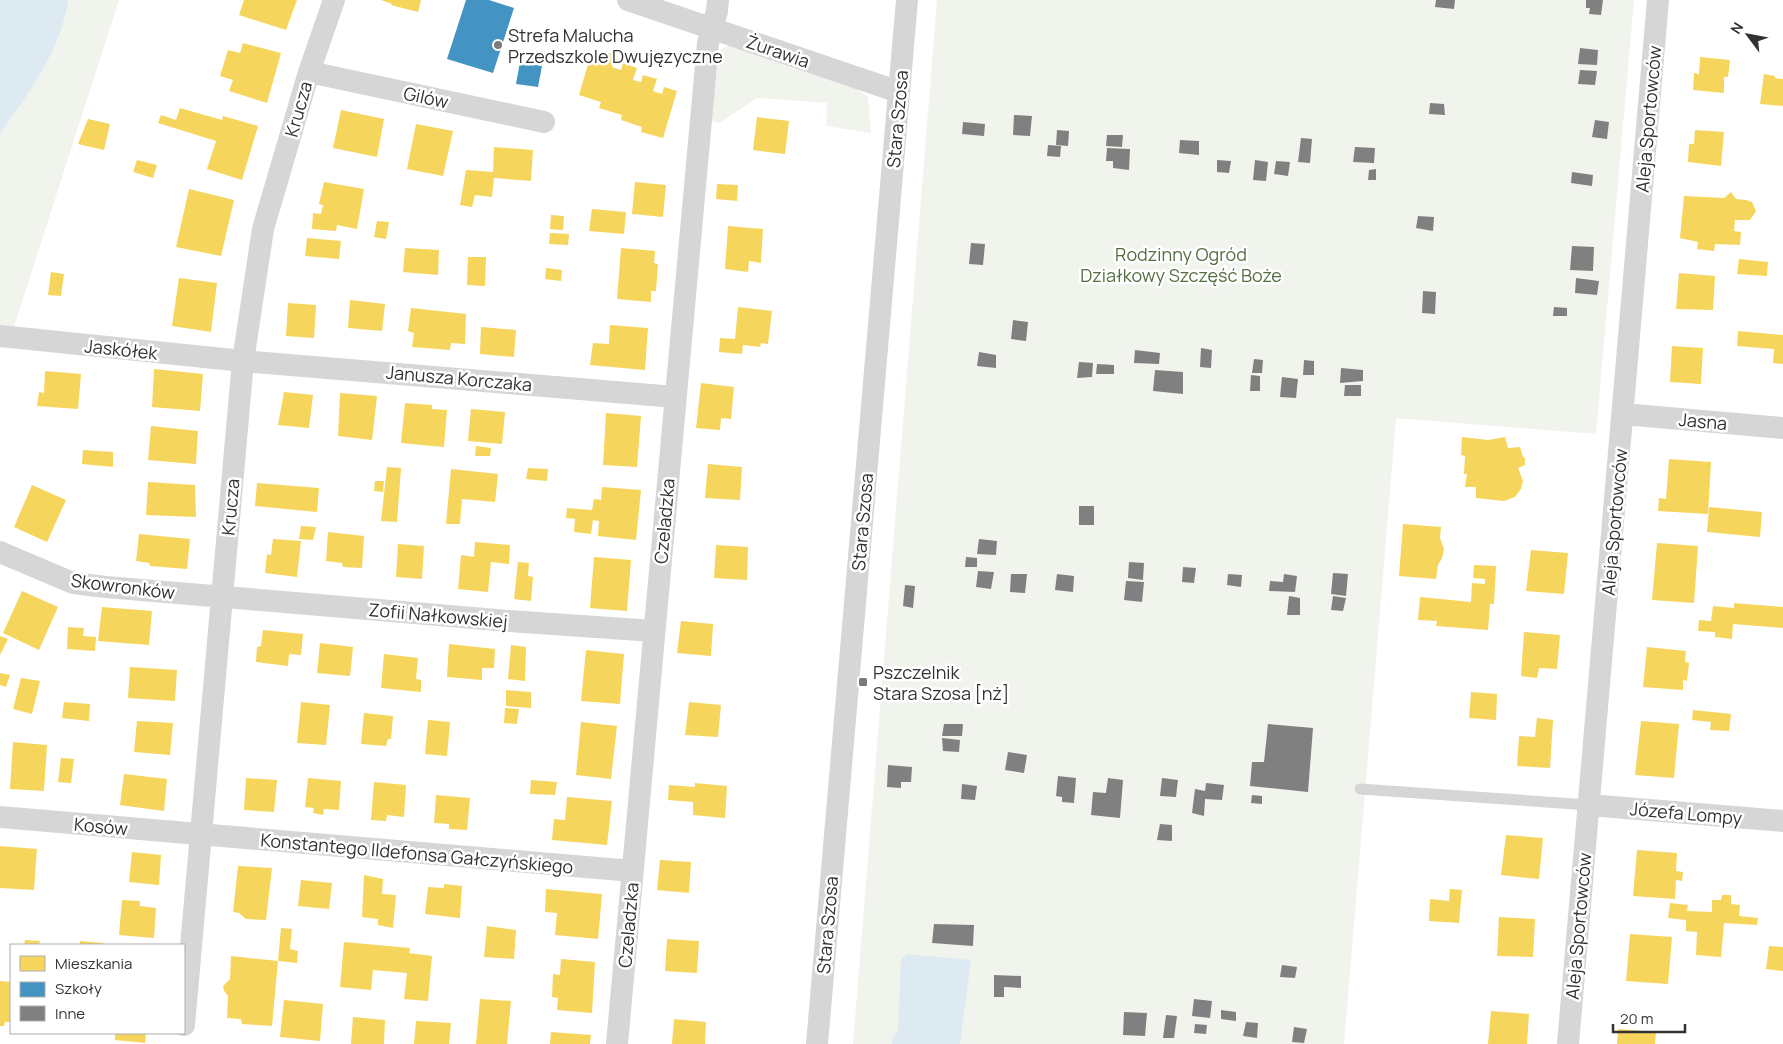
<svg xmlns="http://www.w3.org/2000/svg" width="1783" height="1044" viewBox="0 0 1783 1044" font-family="Manrope,sans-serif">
<rect width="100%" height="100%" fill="#fff"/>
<path fill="#f1f4ed" d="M 0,0 L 119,0 L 12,333 L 0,331 Z
M 937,0 L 1634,0 L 1596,434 L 1396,418 L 1344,1044 L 853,1044 Z
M 729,45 L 855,88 L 868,97 L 871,133 L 826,126 L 827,103 L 757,98 L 719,123 L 711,121 L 719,51 Z"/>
<path fill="#ddeaf2" d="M 0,0 L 68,0 C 62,49 27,95 0,134 Z
M 907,954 L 971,960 L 960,1044 L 892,1044 L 893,1037 L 898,1031 L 901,959 Z"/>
<path fill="#f6d55c" d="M 244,0 L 297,0 L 286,30 L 239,15 Z
M 381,0 L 421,0 L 418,12 L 391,5 L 392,4 Z
M 243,43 L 281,53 L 267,103 L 229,91 L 233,80 L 220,76 L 228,50 L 240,53 Z
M 603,51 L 616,55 L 612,67 L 621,70 L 623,63 L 637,68 L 633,80 L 641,82 L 643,75 L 657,79 L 653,91 L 662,94 L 664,87 L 677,91 L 663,138 L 641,132 L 642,127 L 621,120 L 622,115 L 599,108 L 601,102 L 579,95 L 591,54 L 601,57 Z
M 1700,57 L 1730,60 L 1728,77 L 1724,77 L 1724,93 L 1693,90 L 1694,73 L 1699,74 Z
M 1764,74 L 1775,76 L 1775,78 L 1783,79 L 1783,106 L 1760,104 Z
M 180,108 L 222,120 L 223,116 L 258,126 L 242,180 L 207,169 L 216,141 L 158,123 L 161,115 L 176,120 Z
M 341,110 L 384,119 L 377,157 L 333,148 Z
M 757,117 L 789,121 L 785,154 L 753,150 Z
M 88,119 L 110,124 L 104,150 L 78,144 Z
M 416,124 L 453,131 L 443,176 L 407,169 Z
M 1695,130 L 1724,132 L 1721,166 L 1688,162 L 1689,144 L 1694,144 Z
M 494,147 L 533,150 L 531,181 L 494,178 L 492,197 L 475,195 L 472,207 L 460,205 L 466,170 L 493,172 Z
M 137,160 L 157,165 L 153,178 L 133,172 Z
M 324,182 L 364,189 L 357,229 L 337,225 L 336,231 L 312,229 L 313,213 L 321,214 L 323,205 L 319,204 Z
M 635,182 L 666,185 L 663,217 L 632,214 Z
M 717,184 L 738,185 L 737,201 L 716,199 Z
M 189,189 L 234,200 L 221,256 L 176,247 Z
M 1731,192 L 1736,199 L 1746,200 L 1752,202 L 1756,211 L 1750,220 L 1735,220 L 1734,231 L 1741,232 L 1740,245 L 1715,244 L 1714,251 L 1697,249 L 1698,242 L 1680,238 L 1684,196 L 1724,198 Z
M 592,209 L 626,212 L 624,234 L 589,231 Z
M 551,215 L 564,216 L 563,230 L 550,229 Z
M 377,221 L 389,222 L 386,239 L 374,237 Z
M 728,226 L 763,229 L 761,263 L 749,261 L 748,272 L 725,269 Z
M 550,233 L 569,234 L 568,245 L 549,244 Z
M 307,238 L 341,241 L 339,259 L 305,256 Z
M 405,248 L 439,250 L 438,275 L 403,272 Z
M 621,248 L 655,251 L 654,263 L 658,264 L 656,291 L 651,291 L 651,302 L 617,299 Z
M 468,257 L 486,257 L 485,286 L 467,285 Z
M 1739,259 L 1768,262 L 1767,276 L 1737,274 Z
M 546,268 L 562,270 L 561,281 L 545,279 Z
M 51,272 L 64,274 L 61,296 L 48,295 Z
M 1679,273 L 1715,276 L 1713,310 L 1676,309 Z
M 179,278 L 217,283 L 211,332 L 172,326 Z
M 350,300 L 385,304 L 382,331 L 348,328 Z
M 288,303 L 316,305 L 314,338 L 286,336 Z
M 738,307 L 772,311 L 768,344 L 761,343 L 760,347 L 743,345 L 742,354 L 719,352 L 720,338 L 735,339 Z
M 411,308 L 466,314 L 465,344 L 451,343 L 450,350 L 412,347 L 414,333 L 408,331 Z
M 610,325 L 648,328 L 645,370 L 590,365 L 593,343 L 609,344 Z
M 481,327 L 516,330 L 514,357 L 480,354 Z
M 1738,331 L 1783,335 L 1783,364 L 1773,363 L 1774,349 L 1737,346 Z
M 1672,346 L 1703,348 L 1701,384 L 1670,382 Z
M 154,369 L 203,374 L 200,411 L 152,407 Z
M 45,371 L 81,374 L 78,409 L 37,406 L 39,392 L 44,393 Z
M 701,383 L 734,387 L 731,419 L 721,418 L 720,430 L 696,428 Z
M 284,392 L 313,395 L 309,428 L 278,425 Z
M 340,393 L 377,396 L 372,440 L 338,436 Z
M 405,403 L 432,405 L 432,409 L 447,410 L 444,447 L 401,443 Z
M 471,409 L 505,412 L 502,444 L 468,441 Z
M 606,413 L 641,416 L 637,467 L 603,465 Z
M 151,426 L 198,431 L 196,464 L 148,460 Z
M 1462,437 L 1488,440 L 1505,437 L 1508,448 L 1520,447 L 1523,457 L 1525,458 L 1525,465 L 1518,468 L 1523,481 L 1521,489 L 1515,497 L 1504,501 L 1476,498 L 1476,487 L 1465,487 L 1467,474 L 1464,474 L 1465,456 L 1461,455 Z
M 476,446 L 491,448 L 490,456 L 475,456 Z
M 83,450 L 113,452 L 113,467 L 82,464 Z
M 1669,459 L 1711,462 L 1708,514 L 1658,511 L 1659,498 L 1666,499 Z
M 708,464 L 742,467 L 740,500 L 705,498 Z
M 387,467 L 401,468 L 397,522 L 381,521 Z
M 528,468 L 548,469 L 547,481 L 526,479 Z
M 451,469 L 498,474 L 495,502 L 462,499 L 460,524 L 446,524 Z
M 375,481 L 384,481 L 383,492 L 374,491 Z
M 148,482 L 195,485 L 196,517 L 146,515 Z
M 257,483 L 319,488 L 317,512 L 255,506 Z
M 32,485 L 66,500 L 47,542 L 14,527 Z
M 602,487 L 641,490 L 636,540 L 598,536 L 599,521 L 593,520 L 591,534 L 574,532 L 575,519 L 566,518 L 567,508 L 592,510 L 594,499 L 601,500 Z
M 1709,507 L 1762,512 L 1760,537 L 1707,532 Z
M 1403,524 L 1441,527 L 1440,538 L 1444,549 L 1442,558 L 1438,565 L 1436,579 L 1399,576 Z
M 301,526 L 316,527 L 313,540 L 299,539 Z
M 328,532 L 364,536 L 362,568 L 343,567 L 342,563 L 326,561 Z
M 139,534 L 190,539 L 187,569 L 150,566 L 149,563 L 136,561 Z
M 273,539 L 301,541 L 297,577 L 265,573 L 267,554 L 271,555 Z
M 475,542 L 510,545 L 509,564 L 491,562 L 488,592 L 458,589 L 461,555 L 474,557 Z
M 1657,543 L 1698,546 L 1694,603 L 1652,600 Z
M 398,544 L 424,546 L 422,579 L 396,577 Z
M 716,545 L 748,547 L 747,580 L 714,578 Z
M 1531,550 L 1568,553 L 1564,594 L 1526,591 Z
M 594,557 L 631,560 L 627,611 L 590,608 Z
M 518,562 L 529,563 L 528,576 L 533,577 L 531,601 L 514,599 Z
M 1474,565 L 1496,566 L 1494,604 L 1490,604 L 1488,630 L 1436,626 L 1437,621 L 1418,620 L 1420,597 L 1471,602 L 1472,583 L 1485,584 L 1485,579 L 1473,578 Z
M 22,591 L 58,607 L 39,650 L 3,633 Z
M 1734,603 L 1783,607 L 1783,628 L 1733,624 L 1732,639 L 1715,637 L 1715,632 L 1698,631 L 1699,620 L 1711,621 L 1713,606 L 1734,608 Z
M 102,607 L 152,611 L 149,645 L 98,641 Z
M 681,621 L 713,624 L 711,656 L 677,653 Z
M 68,627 L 84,628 L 83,636 L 96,637 L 95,651 L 67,649 Z
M 263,630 L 303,634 L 301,655 L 289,654 L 288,666 L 256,662 L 257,647 L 261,646 Z
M 1524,632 L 1560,635 L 1557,669 L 1539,668 L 1537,678 L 1521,676 Z
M 0,636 L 8,639 L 0,655 Z
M 320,643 L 353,647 L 350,676 L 317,673 Z
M 449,644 L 495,649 L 494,668 L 482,668 L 482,680 L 447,677 Z
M 511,645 L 526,647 L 525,681 L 508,679 Z
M 1647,647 L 1686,651 L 1685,662 L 1689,663 L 1687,681 L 1683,680 L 1683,690 L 1643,687 Z
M 586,650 L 624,654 L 620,704 L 581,701 Z
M 384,654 L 418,658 L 416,679 L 421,680 L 421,692 L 381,688 Z
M 130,667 L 177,670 L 175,701 L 128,698 Z
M 0,673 L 10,675 L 6,687 L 0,685 Z
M 21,678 L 40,681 L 32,714 L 13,709 Z
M 506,690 L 531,692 L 531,708 L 506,706 Z
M 1471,692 L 1497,694 L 1496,720 L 1469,718 Z
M 64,702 L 90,704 L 89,721 L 62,718 Z
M 301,702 L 330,705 L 326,745 L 297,743 Z
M 689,702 L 721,705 L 718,737 L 685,735 Z
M 505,708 L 519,709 L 517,724 L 504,723 Z
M 1693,710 L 1731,714 L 1729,731 L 1710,730 L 1711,722 L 1692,720 Z
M 364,713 L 393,716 L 391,739 L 388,739 L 386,746 L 361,744 Z
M 1537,718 L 1553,720 L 1550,768 L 1517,766 L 1519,736 L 1535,737 Z
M 428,720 L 450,722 L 447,756 L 425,754 Z
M 137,721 L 173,723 L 170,755 L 134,752 Z
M 1641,721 L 1679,724 L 1674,778 L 1635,775 Z
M 581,722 L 617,726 L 611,779 L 576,775 Z
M 13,742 L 47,745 L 44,791 L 10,789 Z
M 61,758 L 74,759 L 71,783 L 58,782 Z
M 124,774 L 167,779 L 164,811 L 120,805 Z
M 246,778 L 277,780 L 274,812 L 244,810 Z
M 308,778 L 341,781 L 339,810 L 324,809 L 323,815 L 313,813 L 314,808 L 305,807 Z
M 531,780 L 557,782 L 555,795 L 530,794 Z
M 374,782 L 406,785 L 404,817 L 387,815 L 386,821 L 371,820 Z
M 695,783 L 727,786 L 725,818 L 693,815 L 693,802 L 668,800 L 669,785 L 695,787 Z
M 436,795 L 470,798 L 467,830 L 449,829 L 449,824 L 434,823 Z
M 567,797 L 612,801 L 607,845 L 552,840 L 554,819 L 565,820 Z
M 1506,835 L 1543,838 L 1539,879 L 1501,875 Z
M 0,846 L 37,849 L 34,890 L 0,888 Z
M 1637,850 L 1677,853 L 1676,871 L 1683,872 L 1682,881 L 1676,880 L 1675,899 L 1633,896 Z
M 132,852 L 161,855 L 159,885 L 129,882 Z
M 660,860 L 691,862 L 689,893 L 657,890 Z
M 238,866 L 272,868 L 266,920 L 246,919 L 239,913 L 233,912 Z
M 364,875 L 383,879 L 382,894 L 396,895 L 393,928 L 378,925 L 378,919 L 362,917 Z
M 301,880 L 332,883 L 329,909 L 298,906 Z
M 444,884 L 462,886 L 460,918 L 425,914 L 428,887 L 444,888 Z
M 546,889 L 602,894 L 598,939 L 555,935 L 557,913 L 545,912 Z
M 1450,889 L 1462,890 L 1459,923 L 1429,921 L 1430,899 L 1449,901 Z
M 1722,895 L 1731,895 L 1731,904 L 1740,905 L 1739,916 L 1758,918 L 1757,925 L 1724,923 L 1721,957 L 1696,955 L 1697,932 L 1686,931 L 1686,920 L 1668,918 L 1670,903 L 1688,905 L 1687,911 L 1712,912 L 1712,900 L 1721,900 Z
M 122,900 L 140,901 L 140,906 L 156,908 L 154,938 L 119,935 Z
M 1499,917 L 1535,919 L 1533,957 L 1497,956 Z
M 487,926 L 516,930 L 514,959 L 484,957 Z
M 281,928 L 292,929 L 290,949 L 298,951 L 297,963 L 278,961 L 272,1026 L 242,1024 L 241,1019 L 227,1018 L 228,996 L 224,991 L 223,986 L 230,979 L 231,956 L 278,961 Z
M 1630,934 L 1672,937 L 1668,984 L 1626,981 Z
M 667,939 L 699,941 L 697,973 L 665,971 Z
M 25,940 L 40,941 L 39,945 L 24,945 Z
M 80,941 L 103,943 L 103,945 L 80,945 Z
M 344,942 L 410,948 L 409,953 L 432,956 L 428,1001 L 404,999 L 407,973 L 373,970 L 371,990 L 340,987 Z
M 1769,946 L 1783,947 L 1783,971 L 1766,969 Z
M 561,959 L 595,962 L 592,1013 L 557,1010 L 558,998 L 552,997 L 553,974 L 560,975 Z
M 0,981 L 11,982 L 11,1022 L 5,1022 L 4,1026 L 0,1026 Z
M 480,999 L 511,1001 L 507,1044 L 476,1044 Z
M 284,1000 L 323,1004 L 320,1041 L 280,1037 Z
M 1491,1011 L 1529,1014 L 1527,1044 L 1488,1044 Z
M 353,1017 L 385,1020 L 384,1044 L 351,1044 Z
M 674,1019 L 706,1022 L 705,1044 L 672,1044 Z
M 416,1021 L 451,1023 L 449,1044 L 414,1044 Z
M 1618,1029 L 1656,1032 L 1655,1044 L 1617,1044 Z
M 551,1032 L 591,1035 L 590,1044 L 550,1044 Z
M 115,1033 L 146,1033 L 145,1043 L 115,1040 Z"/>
<path fill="#4393c3" d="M 466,0 L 489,0 L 514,8 L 493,73 L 447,59 Z
M 520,62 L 542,66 L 538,87 L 516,84 Z"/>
<path fill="#808080" d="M 1436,0 L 1455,0 L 1454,9 L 1435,7 Z
M 1586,0 L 1603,0 L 1601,15 L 1589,14 L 1590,8 L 1586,8 Z
M 1580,48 L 1598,50 L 1597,65 L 1578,64 Z
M 1580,70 L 1597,71 L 1595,85 L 1578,84 Z
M 1430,103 L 1444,104 L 1445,115 L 1429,114 Z
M 1014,115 L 1032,116 L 1030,136 L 1013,135 Z
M 1595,120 L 1609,122 L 1607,139 L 1592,137 Z
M 963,122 L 985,124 L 984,136 L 962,134 Z
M 1057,130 L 1069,131 L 1068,146 L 1056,145 Z
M 1107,135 L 1123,135 L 1122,147 L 1106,146 Z
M 1301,138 L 1312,139 L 1310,163 L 1298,162 Z
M 1180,140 L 1199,141 L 1199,155 L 1179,153 Z
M 1048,145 L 1061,146 L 1060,157 L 1047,156 Z
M 1355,147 L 1375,148 L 1374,163 L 1353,162 Z
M 1107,148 L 1130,149 L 1129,170 L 1113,168 L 1113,161 L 1106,161 Z
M 1217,160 L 1231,161 L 1229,173 L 1217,172 Z
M 1255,160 L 1268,162 L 1266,181 L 1253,180 Z
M 1276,161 L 1290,162 L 1288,176 L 1274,174 Z
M 1376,169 L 1376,180 L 1368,180 L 1369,170 Z
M 1572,172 L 1593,175 L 1592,186 L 1571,183 Z
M 1418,216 L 1434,217 L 1433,231 L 1416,228 Z
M 971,243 L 985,244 L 983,265 L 969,264 Z
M 1572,246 L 1594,247 L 1593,271 L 1570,270 Z
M 1576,278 L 1599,281 L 1597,295 L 1575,293 Z
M 1423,291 L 1436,292 L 1435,314 L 1422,313 Z
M 1554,307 L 1567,308 L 1567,316 L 1553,316 Z
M 1013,320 L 1028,322 L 1026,341 L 1011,339 Z
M 1201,348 L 1212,350 L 1211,368 L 1200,367 Z
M 1135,350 L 1160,353 L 1159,364 L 1134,363 Z
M 979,352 L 996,355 L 996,368 L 977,366 Z
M 1254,359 L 1263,360 L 1262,373 L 1252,373 Z
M 1304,360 L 1314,361 L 1314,375 L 1303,375 Z
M 1079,362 L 1093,363 L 1092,377 L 1077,378 Z
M 1097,364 L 1114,365 L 1114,374 L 1096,374 Z
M 1341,368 L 1363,370 L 1363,381 L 1340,383 Z
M 1155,370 L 1183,372 L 1183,394 L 1153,391 Z
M 1251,375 L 1260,376 L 1260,391 L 1250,391 Z
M 1282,377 L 1298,379 L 1296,398 L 1280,397 Z
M 1345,385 L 1361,385 L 1361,396 L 1344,396 Z
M 1079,506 L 1094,506 L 1094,525 L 1079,525 Z
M 979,539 L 997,541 L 996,555 L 977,554 Z
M 966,557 L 977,558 L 977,567 L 965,567 Z
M 1129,562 L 1144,563 L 1143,580 L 1128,578 Z
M 1183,567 L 1196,568 L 1194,583 L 1182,582 Z
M 978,571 L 994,572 L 991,589 L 976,587 Z
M 1333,573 L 1348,574 L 1346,596 L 1331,594 Z
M 1011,574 L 1027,574 L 1025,593 L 1010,592 Z
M 1057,574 L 1074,576 L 1073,592 L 1055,590 Z
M 1228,574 L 1242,575 L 1241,587 L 1227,585 Z
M 1284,574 L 1297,576 L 1295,592 L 1269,591 L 1270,581 L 1283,582 Z
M 1126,581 L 1144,582 L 1142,602 L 1124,600 Z
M 905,585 L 915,586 L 913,608 L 903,606 Z
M 1289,596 L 1300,598 L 1300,615 L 1287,615 Z
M 1333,596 L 1346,598 L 1343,611 L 1331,610 Z
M 944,724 L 963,724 L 962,736 L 942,736 Z
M 1268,724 L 1313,728 L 1308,792 L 1250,786 L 1252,762 L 1264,762 Z
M 942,738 L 960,740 L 959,752 L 943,751 Z
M 1008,752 L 1027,755 L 1024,773 L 1005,770 Z
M 888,765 L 912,767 L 911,782 L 901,782 L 901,788 L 887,787 Z
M 1058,776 L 1076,778 L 1074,803 L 1062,802 L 1062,797 L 1056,796 Z
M 1108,778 L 1123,780 L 1120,818 L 1091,815 L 1093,792 L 1106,793 Z
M 1162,778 L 1178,780 L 1176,797 L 1160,796 Z
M 1206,783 L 1224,785 L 1222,800 L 1205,799 L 1204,816 L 1192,813 L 1195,789 L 1205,791 Z
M 962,784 L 977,786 L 975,800 L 961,799 Z
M 1252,795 L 1262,796 L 1262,804 L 1251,803 Z
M 1160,824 L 1172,825 L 1172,841 L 1157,840 Z
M 934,924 L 974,925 L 973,946 L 932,943 Z
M 1282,965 L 1297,967 L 1295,978 L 1280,977 Z
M 994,975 L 1021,976 L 1021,988 L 1004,987 L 1004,997 L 994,997 Z
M 1194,999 L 1212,1001 L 1210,1018 L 1192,1016 Z
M 1221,1010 L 1236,1012 L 1236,1021 L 1221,1019 Z
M 1124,1012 L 1147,1013 L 1145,1036 L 1123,1035 Z
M 1166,1015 L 1177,1016 L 1174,1038 L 1163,1038 Z
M 1246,1022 L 1258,1023 L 1257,1038 L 1243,1036 Z
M 1195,1024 L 1207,1025 L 1206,1034 L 1194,1033 Z
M 1294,1027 L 1307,1029 L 1304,1043 L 1292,1042 Z"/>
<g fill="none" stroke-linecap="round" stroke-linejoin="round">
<path stroke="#d6d6d6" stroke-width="11" d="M 1360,789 L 1589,805"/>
<path stroke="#d6d6d6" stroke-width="22" d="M 628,0 L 899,92
M 309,72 L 544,122
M 0,336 L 243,361 L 675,397
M 1623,414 L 1783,428
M 0,552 L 73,583 L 106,587 L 509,621 L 654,631
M 1589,805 L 1783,821
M 0,817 L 633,871
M 184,1025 L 243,361 L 263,229 L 309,72 L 334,0
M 617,1044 L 708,43 L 717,11 L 718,0
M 817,1044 L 907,0
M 1568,1044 L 1658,0"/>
</g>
<g fill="#7a7a7a" stroke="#fff" stroke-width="2">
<circle cx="498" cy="45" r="5"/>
<rect x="858" y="677" width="10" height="10" rx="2.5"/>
</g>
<g text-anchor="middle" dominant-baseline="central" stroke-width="5" stroke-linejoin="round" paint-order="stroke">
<g font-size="18" fill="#323232" stroke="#fff" text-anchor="start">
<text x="508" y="35">Strefa Malucha<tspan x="508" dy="21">Przedszkole Dwujęzyczne</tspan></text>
<text x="873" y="672">Pszczelnik<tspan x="873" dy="21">Stara Szosa [nż]</tspan></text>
</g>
<g font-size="18" fill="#323232" stroke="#fff">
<text transform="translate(778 51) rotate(19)">Żurawia</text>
<text transform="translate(426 97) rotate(12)">Gilów</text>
<text transform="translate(298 109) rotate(-74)">Krucza</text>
<text transform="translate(897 119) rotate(-85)">Stara Szosa</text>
<text transform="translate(1648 119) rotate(-85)">Aleja Sportowców</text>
<text transform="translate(121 349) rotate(6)">Jaskółek</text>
<text transform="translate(459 378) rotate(5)">Janusza Korczaka</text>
<text transform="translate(1703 421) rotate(5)">Jasna</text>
<text transform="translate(230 507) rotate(-85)">Krucza</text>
<text transform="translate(664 521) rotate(-85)">Czeladzka</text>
<text transform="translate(862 522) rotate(-85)">Stara Szosa</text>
<text transform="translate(1614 522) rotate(-85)">Aleja Sportowców</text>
<text transform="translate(123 586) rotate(7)">Skowronków</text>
<text transform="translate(438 615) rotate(5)">Zofii Nałkowskiej</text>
<text transform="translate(1686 813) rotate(5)">Józefa Lompy</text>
<text transform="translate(101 826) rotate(5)">Kosów</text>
<text transform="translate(417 853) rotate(5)">Konstantego Ildefonsa Gałczyńskiego</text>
<text transform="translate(628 925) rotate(-85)">Czeladzka</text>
<text transform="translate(827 925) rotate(-85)">Stara Szosa</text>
<text transform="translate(1578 926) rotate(-85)">Aleja Sportowców</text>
</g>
<g font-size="18" fill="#546e3f" stroke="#fff">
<text x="1181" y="254">Rodzinny Ogród<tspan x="1181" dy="21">Działkowy Szczęść Boże</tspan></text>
</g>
</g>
<rect x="10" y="944" width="175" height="90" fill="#ffffff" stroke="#adadad"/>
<rect x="20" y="956" width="25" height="15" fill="#f6d55c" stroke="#adadad"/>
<text x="55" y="969" font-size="15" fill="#323232">Mieszkania</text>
<rect x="20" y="982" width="25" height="15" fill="#4393c3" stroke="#adadad"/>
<text x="55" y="994" font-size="15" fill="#323232">Szkoły</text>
<rect x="20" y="1006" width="25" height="15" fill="#808080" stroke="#adadad"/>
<text x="55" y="1019" font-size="15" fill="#323232">Inne</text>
<g transform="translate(1748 35) rotate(302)" stroke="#ffffff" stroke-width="4" paint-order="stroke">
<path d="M0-4L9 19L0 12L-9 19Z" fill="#323232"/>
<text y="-8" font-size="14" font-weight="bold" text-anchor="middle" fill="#323232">N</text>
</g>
<path d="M1613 1024v8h72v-8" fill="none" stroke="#323232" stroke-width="2.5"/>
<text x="1620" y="1024" font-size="15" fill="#323232" stroke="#ffffff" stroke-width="4" paint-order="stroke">20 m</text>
</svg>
